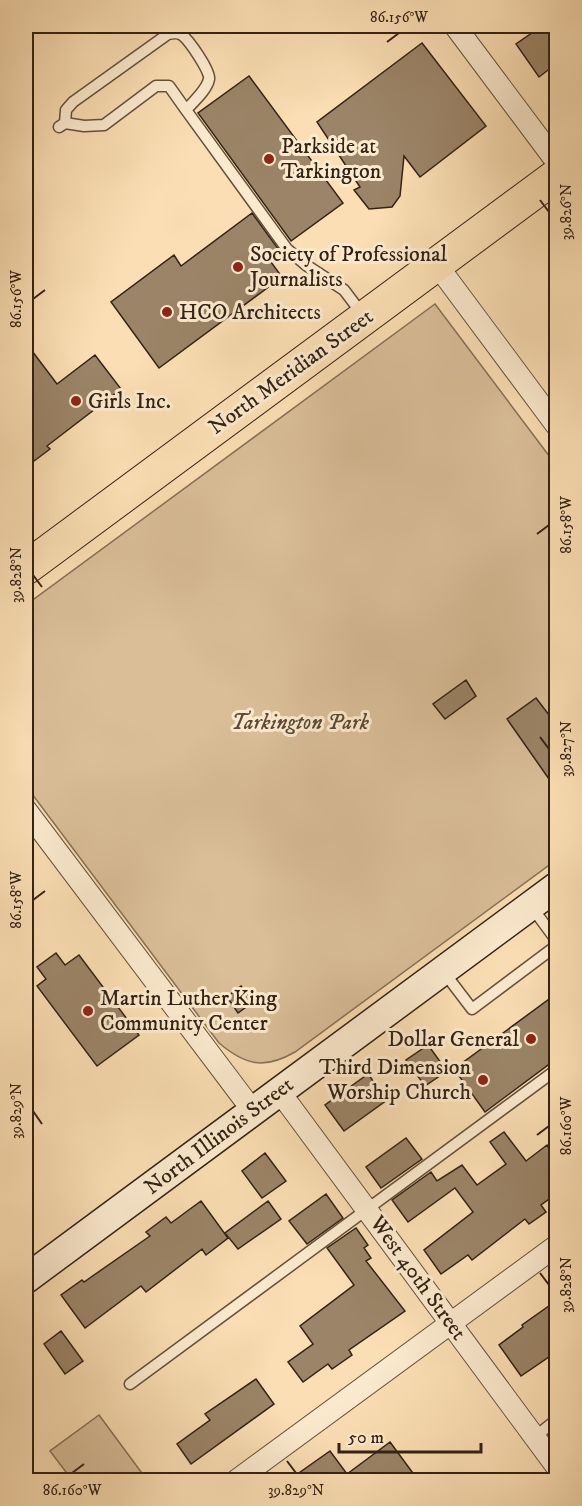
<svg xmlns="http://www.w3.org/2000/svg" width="582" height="1506" viewBox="0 0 582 1506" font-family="'IM FELL DW Pica',serif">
<rect width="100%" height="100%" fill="#fbdeb3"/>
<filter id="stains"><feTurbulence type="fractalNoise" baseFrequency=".00333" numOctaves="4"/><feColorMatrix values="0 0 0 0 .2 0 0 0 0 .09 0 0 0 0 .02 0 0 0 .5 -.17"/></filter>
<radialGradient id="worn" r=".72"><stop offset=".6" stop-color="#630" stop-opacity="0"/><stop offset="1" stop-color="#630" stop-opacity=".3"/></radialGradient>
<path fill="#d9be98" stroke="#867056" stroke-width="1.5" d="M 435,304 L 556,465 L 556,860 L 295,1052 C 264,1070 245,1065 219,1043 L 26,786 L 26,605 Z
M 99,1415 L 147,1480 L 72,1480 L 50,1451 Z"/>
<path fill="#9b8467" stroke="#332215" stroke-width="1.5" d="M 542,26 L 546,26 L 556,39 L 556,64 L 539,77 L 516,44 Z
M 422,43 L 486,126 L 420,177 L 404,156 L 400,196 L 392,207 L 369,209 L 354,190 L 360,187 L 317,122 Z
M 249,76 L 343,203 L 291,241 L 198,113 Z
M 252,213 L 279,250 L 268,258 L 282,277 L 159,368 L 111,302 L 174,255 L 181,266 Z
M 26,343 L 57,384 L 95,355 L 121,389 L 47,446 L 50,449 L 26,467 Z
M 466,680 L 476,696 L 445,719 L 433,704 Z
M 536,698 L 556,724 L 556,789 L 507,719 Z
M 56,953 L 65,965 L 79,955 L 139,1035 L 97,1066 L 37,986 L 46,979 L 37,967 Z
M 241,986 L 253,1002 L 238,1013 L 227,997 Z
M 556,994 L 556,1059 L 485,1112 L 454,1069 Z
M 428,1045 L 447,1071 L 425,1086 L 406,1060 Z
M 368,1074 L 387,1100 L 344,1131 L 325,1105 Z
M 504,1132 L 526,1161 L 547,1145 L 550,1150 L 556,1145 L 556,1194 L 541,1205 L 546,1212 L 529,1224 L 525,1219 L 472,1260 L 468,1255 L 441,1274 L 424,1250 L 473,1212 L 455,1188 L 408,1222 L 392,1200 L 431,1172 L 437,1181 L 462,1165 L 477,1185 L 506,1164 L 490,1142 Z
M 406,1138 L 422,1159 L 381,1188 L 366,1167 Z
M 265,1153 L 286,1181 L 262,1198 L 242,1171 Z
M 326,1194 L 343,1218 L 307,1244 L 289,1221 Z
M 201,1201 L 228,1238 L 206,1255 L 202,1249 L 146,1292 L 141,1286 L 85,1328 L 61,1295 L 82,1280 L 84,1282 L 150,1236 L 146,1232 L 166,1217 L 171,1223 Z
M 268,1201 L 281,1219 L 238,1249 L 225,1233 Z
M 356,1228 L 368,1245 L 364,1248 L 371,1258 L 366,1261 L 405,1311 L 349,1350 L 352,1355 L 332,1369 L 328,1364 L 303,1382 L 288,1362 L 313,1344 L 300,1326 L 354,1285 L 327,1248 Z
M 556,1301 L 556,1352 L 521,1376 L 499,1345 L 523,1327 L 522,1325 Z
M 61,1331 L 83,1361 L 65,1374 L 44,1344 Z
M 256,1379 L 274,1404 L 191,1464 L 177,1444 L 210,1420 L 205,1414 Z
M 390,1442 L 418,1480 L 289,1480 L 330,1451 L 347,1474 Z"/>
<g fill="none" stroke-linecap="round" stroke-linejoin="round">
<g stroke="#65513c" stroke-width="13">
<path id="lane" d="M 65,123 L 84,126 L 104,125 L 156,86 L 169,86 L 186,110
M 59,127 L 65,123 L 66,110 L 73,102 L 168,34 C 173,33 178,32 182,35 C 189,40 211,72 209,79 C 207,90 193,102 186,110 L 287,249 L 306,265 L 344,290 L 363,315
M 531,906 L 556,940
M 443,971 L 472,1009 L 556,946
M 130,1384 L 556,1070
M 535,1437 L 556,1420"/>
</g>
<g stroke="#65513c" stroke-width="23">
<path id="street" d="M 455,26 L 556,161
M 437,265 L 556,425
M 26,810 L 253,1111
M 279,1091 L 556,1466
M 237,1480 L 556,1246"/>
</g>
<g stroke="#332215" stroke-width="31">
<path id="secondary" d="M 26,1279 L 556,887"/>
</g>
<g stroke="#332215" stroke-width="35">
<path id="primary" d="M 26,568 L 556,176"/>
</g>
<use href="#lane" stroke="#fceace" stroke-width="10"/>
<use href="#street" stroke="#fceace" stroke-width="21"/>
<use href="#secondary" stroke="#fceace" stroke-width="28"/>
<use href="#primary" stroke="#fbdeb3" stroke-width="33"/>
</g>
<path fill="none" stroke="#332215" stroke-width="2" d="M 387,42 L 399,33M 540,200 L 549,212M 33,299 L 45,290M 537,534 L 549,525M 33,575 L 42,587M 540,737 L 549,749M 33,900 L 45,891M 33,1111 L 42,1124M 537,1135 L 549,1126M 540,1273 L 549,1285M 287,1461 L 296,1473M 72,1473 L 84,1464"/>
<g fill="#8f2418" stroke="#fceace" stroke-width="2">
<circle cx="269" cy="159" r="6"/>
<circle cx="238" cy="267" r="6"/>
<circle cx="167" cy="312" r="6"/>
<circle cx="76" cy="401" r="6"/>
<circle cx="88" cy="1011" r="6"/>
<circle cx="531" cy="1039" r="6"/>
<circle cx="483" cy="1080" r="6"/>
</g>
<g text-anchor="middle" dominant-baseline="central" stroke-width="6" stroke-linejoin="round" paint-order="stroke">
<g font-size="22" fill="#332215" stroke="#fceace" text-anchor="start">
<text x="281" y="146">Parkside at<tspan x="281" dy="25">Tarkington</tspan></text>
<text x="250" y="254">Society of Professional<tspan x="250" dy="25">Journalists</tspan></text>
<text x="179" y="312">HCO Architects</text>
<text x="88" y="401">Girls Inc.</text>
<text x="100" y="998">Martin Luther King<tspan x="100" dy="25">Community Center</tspan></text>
<text x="519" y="1039" text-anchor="end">Dollar General</text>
<text x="471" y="1067" text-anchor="end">Third Dimension<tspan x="471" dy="25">Worship Church</tspan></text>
</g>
<g font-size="22" fill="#332215" stroke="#fceace">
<text transform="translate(291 372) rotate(-36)">North Meridian Street</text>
<text transform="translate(219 1136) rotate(-37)">North Illinois Street</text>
<text transform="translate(418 1278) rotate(54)">West 40th Street</text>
</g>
<g font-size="22" font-style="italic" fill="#5c4936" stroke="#fceace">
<text x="300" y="722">Tarkington Park</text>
</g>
</g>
<rect width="582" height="1506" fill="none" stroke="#fbdeb3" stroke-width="66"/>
<path d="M339 1443v9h142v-9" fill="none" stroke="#332215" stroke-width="3"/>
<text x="348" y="1443" font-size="18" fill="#332215" stroke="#fceace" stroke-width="4.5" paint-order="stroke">50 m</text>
<rect x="33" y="33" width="516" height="1440" fill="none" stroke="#332215" stroke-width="2"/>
<g font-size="15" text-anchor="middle" fill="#332215">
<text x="399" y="22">86.156°W</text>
<text transform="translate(566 212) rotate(-90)" y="5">39.826°N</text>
<text transform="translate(16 299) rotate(-90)" y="5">86.156°W</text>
<text transform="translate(566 525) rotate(-90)" y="5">86.158°W</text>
<text transform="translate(16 575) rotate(-90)" y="5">39.828°N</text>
<text transform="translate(566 749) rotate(-90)" y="5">39.827°N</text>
<text transform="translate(16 900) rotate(-90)" y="5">86.158°W</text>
<text transform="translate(16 1111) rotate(-90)" y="5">39.829°N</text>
<text transform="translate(566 1126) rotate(-90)" y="5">86.160°W</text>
<text transform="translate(566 1285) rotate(-90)" y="5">39.828°N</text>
<text x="72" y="1495">86.160°W</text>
<text x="296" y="1495">39.829°N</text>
</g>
<rect width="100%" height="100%" filter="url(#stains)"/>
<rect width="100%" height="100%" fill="url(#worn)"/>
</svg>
